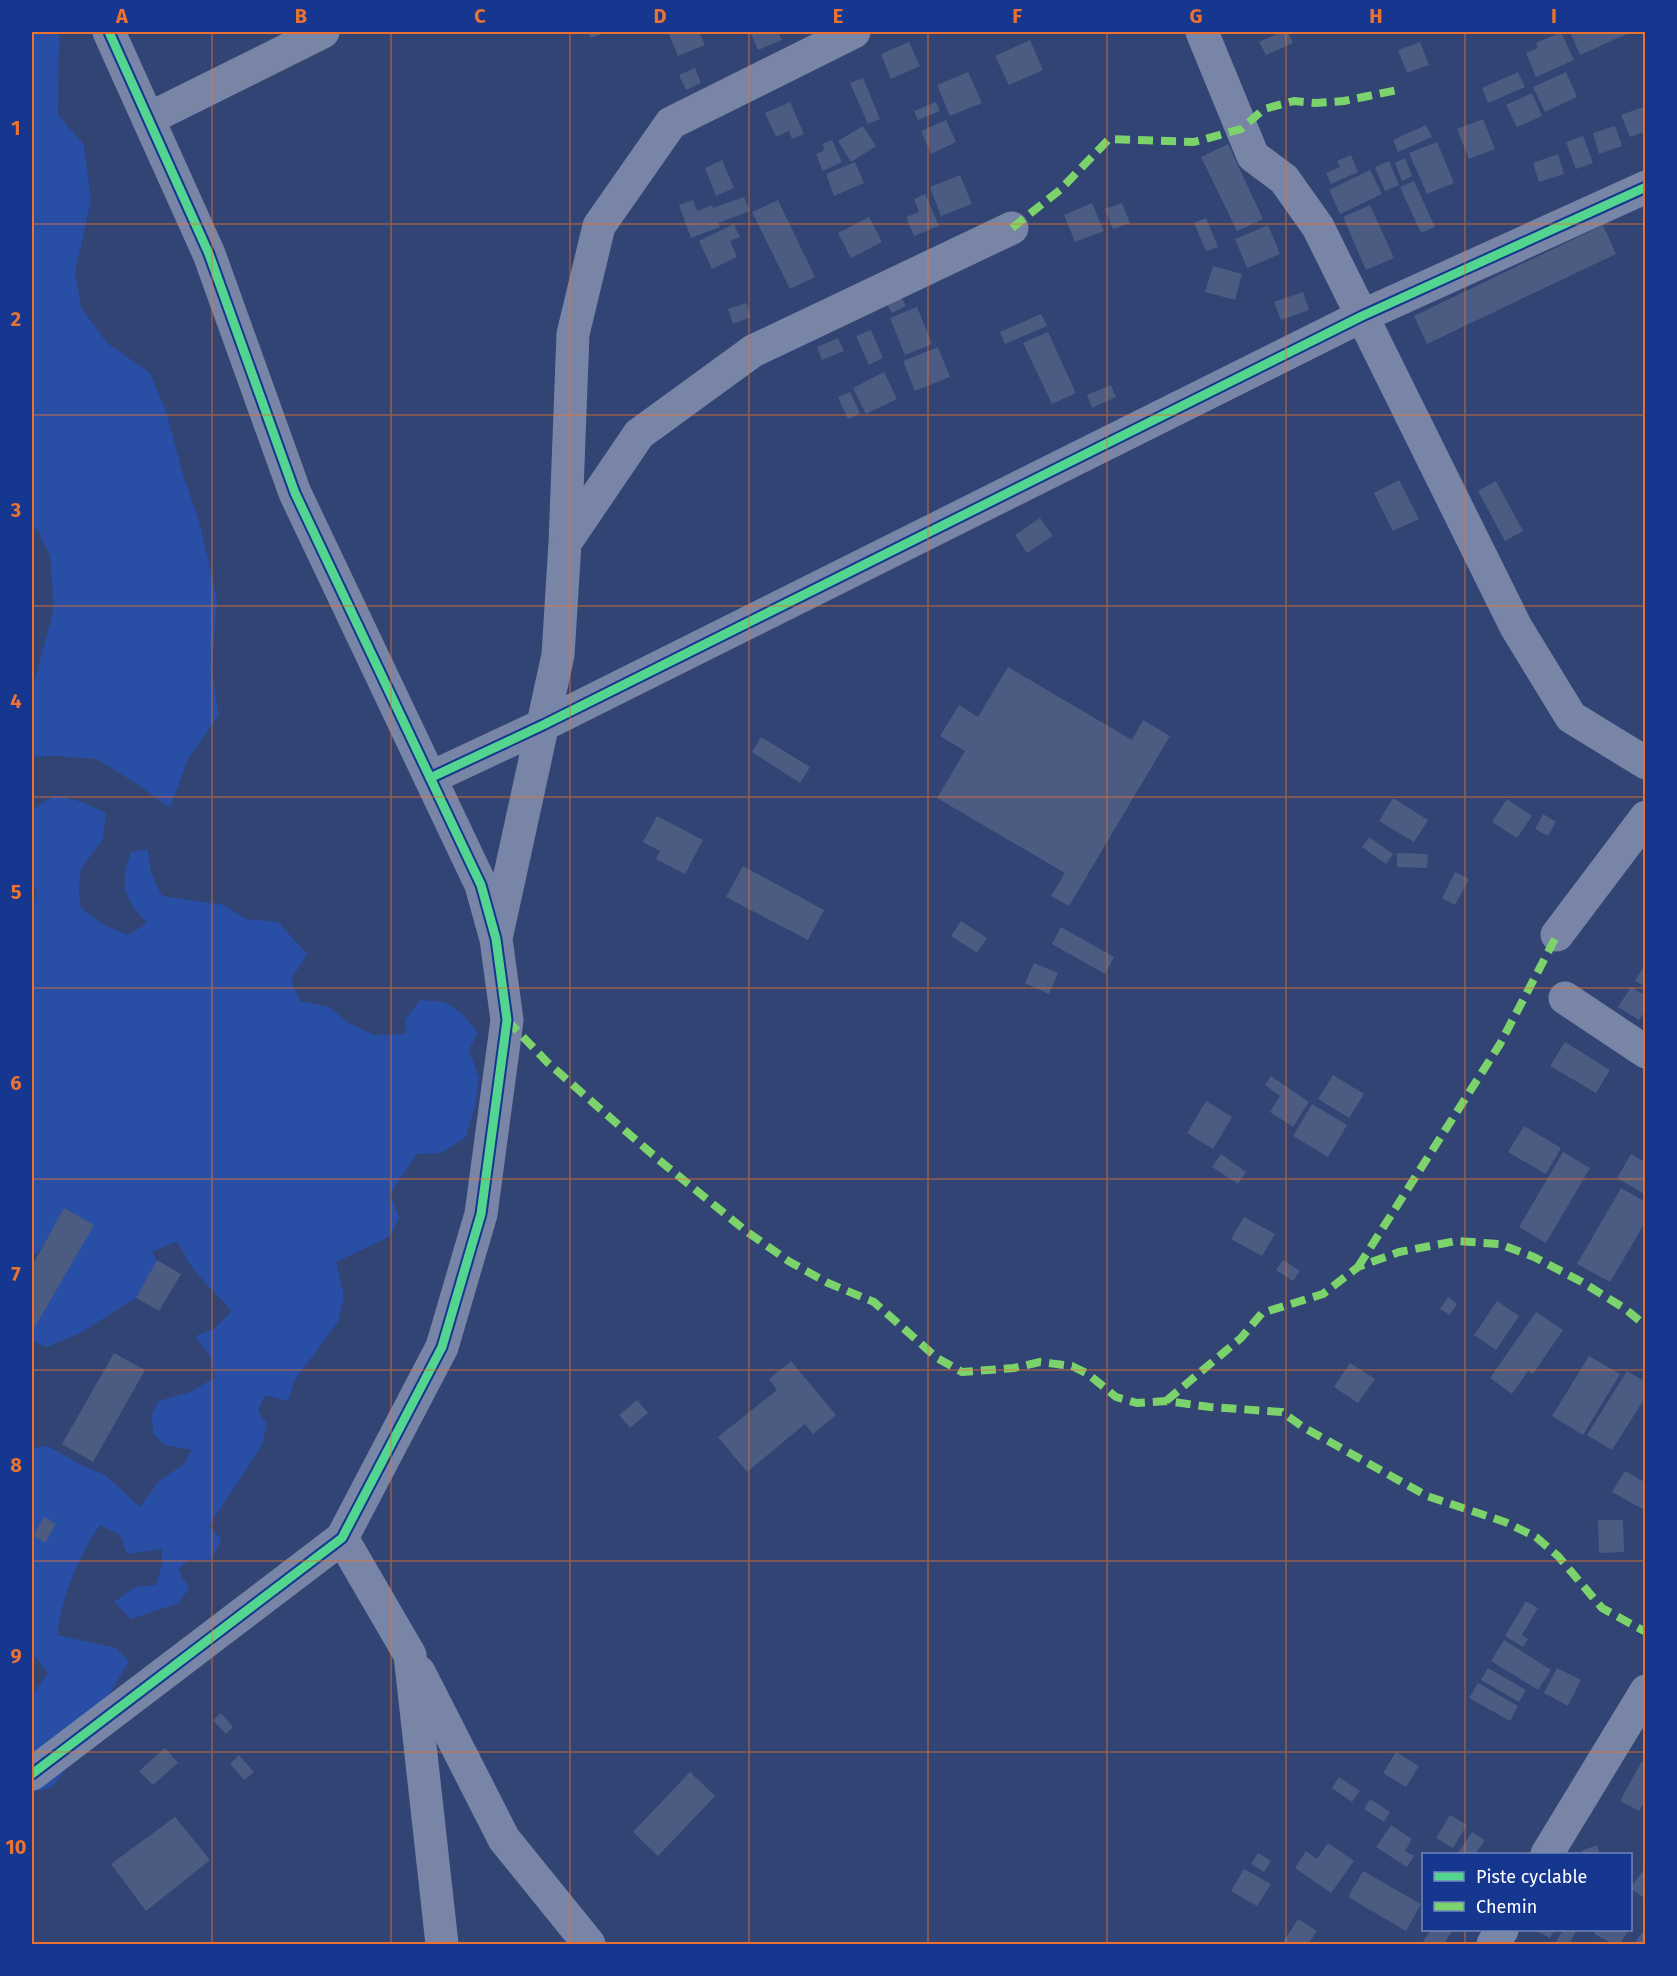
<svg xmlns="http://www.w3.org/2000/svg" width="1677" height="1976" viewBox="0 0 1677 1976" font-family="'Fira Sans',sans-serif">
<rect width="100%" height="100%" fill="#314473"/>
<path fill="#284ea6" d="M 32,32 L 59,32 L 58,115 L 84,145 L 91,200 L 75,273 L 81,307 L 106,342 L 150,373 L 166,411 L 181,468 L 199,521 L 217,599 L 212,672 L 219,715 L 188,759 L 170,808 L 140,786 L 97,759 L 55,756 L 32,757 L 32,690 L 54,608 L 50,556 L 37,529 L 32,529 Z
M 55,795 L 82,802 L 106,813 L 103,839 L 81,869 L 79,890 L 81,908 L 104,925 L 128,935 L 147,923 C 124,899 119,885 131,852 L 148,849 L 151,873 L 162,896 L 224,905 L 246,919 L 278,922 L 307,954 L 291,980 L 300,1001 L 329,1007 L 349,1023 L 374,1035 L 405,1034 L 406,1019 L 420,1000 L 445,1002 L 462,1014 L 478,1033 L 469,1050 L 479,1078 L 475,1105 L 466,1137 L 441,1153 L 417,1154 L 390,1194 L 399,1218 L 389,1237 L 336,1262 L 344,1297 L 338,1322 L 294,1381 L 288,1401 L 265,1395 L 258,1411 L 267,1424 L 262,1445 L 209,1526 L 221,1539 L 211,1561 L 188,1560 L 178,1570 L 189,1588 L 179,1603 L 131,1619 L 114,1602 L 135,1587 L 156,1585 L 162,1565 L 162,1549 L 127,1554 L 120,1535 L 100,1525 C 78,1558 62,1596 57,1635 L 116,1648 L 129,1661 L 109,1695 L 83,1754 L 65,1770 L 52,1787 L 38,1791 L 32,1785 L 32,1695 L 48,1673 L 36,1658 L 32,1656 L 32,1448 L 48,1446 L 81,1465 L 105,1475 L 140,1507 L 159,1481 L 184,1464 L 192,1450 L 165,1445 L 153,1434 L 152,1415 L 158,1401 L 191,1392 L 215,1377 L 210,1356 L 195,1336 L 214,1329 L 232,1311 L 205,1283 L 189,1263 L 177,1241 L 152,1252 L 157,1260 L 136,1298 L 80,1333 L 47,1347 L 32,1341 L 32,1332 L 93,1225 L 64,1209 L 38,1254 L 32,1253 L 32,908 L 37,891 L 32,886 L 32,810 Z"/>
<path fill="#4c5b81" d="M 588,32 L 606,32 L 591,38 Z
M 668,32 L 699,32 L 705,45 L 678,56 Z
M 750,32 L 778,32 L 782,40 L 758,50 Z
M 1281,32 L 1288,32 L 1293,43 L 1266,55 L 1259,42 Z
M 1561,32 L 1574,60 L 1536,77 L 1526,53 L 1538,48 L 1536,43 Z
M 1570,32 L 1626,32 L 1627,34 L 1580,55 Z
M 1030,40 L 1043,70 L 1009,85 L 995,56 Z
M 909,42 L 920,66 L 891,79 L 881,54 Z
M 1420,42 L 1429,65 L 1407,73 L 1398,50 Z
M 695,68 L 701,83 L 686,90 L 679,75 Z
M 968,72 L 982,103 L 950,116 L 937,85 Z
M 1518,72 L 1525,87 L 1488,103 L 1482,88 Z
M 1566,72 L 1577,97 L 1545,112 L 1533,87 Z
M 863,78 L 880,119 L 868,124 L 850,83 Z
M 1532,93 L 1542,116 L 1517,127 L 1506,105 Z
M 790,102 L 804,134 L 792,139 L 789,131 L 776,137 L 765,113 Z
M 936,102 L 940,111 L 918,120 L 914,111 Z
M 1643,107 L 1646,113 L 1646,131 L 1630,137 L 1621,115 Z
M 1483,119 L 1495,149 L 1469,159 L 1457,129 Z
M 946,120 L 956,142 L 931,154 L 921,131 Z
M 1426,125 L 1432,137 L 1398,152 L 1393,140 Z
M 863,126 L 876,146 L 851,162 L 838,141 Z
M 1615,126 L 1622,146 L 1599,154 L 1593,133 Z
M 1583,136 L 1593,163 L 1576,169 L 1566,142 Z
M 832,140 L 842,162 L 823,171 L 816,154 L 825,150 L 822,144 Z
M 1437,142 L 1454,183 L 1427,194 L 1409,153 Z
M 1228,144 L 1263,219 L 1237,231 L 1201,157 Z
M 1558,154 L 1564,174 L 1539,182 L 1533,163 Z
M 1351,155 L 1358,172 L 1331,184 L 1326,173 L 1340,167 L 1337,161 Z
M 1405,158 L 1412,176 L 1402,181 L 1395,163 Z
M 722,160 L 734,188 L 716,196 L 705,168 Z
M 1389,161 L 1399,185 L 1385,191 L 1375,167 Z
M 855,162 L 864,183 L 834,196 L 826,174 Z
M 1370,170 L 1382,194 L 1340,214 L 1329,190 Z
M 960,175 L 972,204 L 941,216 L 930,187 Z
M 1414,181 L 1435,227 L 1421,233 L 1400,187 Z
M 925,194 L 939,226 L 914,236 L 906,217 L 919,212 L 914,199 Z
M 744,197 L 750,211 L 718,223 L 720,227 L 691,238 L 679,205 L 693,200 L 697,211 L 712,205 L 713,208 Z
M 778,200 L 815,277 L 790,289 L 752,212 Z
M 1092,203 L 1104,231 L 1075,242 L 1064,215 Z
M 1122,203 L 1130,223 L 1113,229 L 1105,209 Z
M 1370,205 L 1394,258 L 1366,270 L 1343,217 Z
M 869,217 L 882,242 L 851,258 L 838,233 Z
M 1206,218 L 1218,247 L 1206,251 L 1194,223 Z
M 734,224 L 740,237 L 730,241 L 737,257 L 712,269 L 699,241 Z
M 1268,225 L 1280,254 L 1247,268 L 1235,239 Z
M 1603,225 L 1616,254 L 1427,344 L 1414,316 Z
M 1213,266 L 1242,274 L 1235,300 L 1205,292 Z
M 1303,292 L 1309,310 L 1281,320 L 1274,302 Z
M 901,297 L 906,306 L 892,313 L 887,304 Z
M 746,303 L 751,317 L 733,324 L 728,309 Z
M 917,307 L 932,344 L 905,355 L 890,318 Z
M 1041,314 L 1047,326 L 1005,344 L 1000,332 Z
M 871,330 L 883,358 L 869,365 L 856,336 Z
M 1048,332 L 1076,393 L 1052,404 L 1023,343 Z
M 838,338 L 844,351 L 822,360 L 817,347 Z
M 938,347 L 950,377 L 915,391 L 903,361 Z
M 884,372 L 897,399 L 866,414 L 853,388 Z
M 1111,385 L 1116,397 L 1092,408 L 1087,395 Z
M 850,392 L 860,413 L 848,419 L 838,397 Z
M 1399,480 L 1419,519 L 1393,531 L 1374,493 Z
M 1496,481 L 1523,531 L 1505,541 L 1478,491 Z
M 1040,518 L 1053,536 L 1027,553 L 1015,535 Z
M 1008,667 L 1132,740 L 1143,720 L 1170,736 L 1069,906 L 1051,896 L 1065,873 L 937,798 L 965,751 L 940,736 L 959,705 L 978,717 Z
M 761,737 L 810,767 L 800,783 L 752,752 Z
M 1393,798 L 1428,820 L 1414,842 L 1379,821 Z
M 1507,799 L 1532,816 L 1517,838 L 1492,822 Z
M 1543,814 L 1556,822 L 1548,836 L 1535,829 Z
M 657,816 L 703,840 L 685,874 L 656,859 L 660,851 L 643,842 Z
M 1369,837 L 1393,854 L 1386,864 L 1362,847 Z
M 1397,853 L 1428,854 L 1427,868 L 1397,867 Z
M 743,866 L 824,910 L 808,940 L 726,897 Z
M 1455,872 L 1469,879 L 1455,905 L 1442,898 Z
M 961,921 L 987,938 L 977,953 L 951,936 Z
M 1061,927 L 1114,957 L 1105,974 L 1052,944 Z
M 1034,963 L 1058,973 L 1049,994 L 1025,983 Z
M 1646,963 L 1646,987 L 1635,981 Z
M 1631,987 L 1646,996 L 1646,1009 L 1639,1020 L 1618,1007 Z
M 1565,1042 L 1610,1070 L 1596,1093 L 1550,1066 Z
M 1333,1075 L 1364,1094 L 1349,1118 L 1318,1099 Z
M 1271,1076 L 1309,1102 L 1293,1127 L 1270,1112 L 1280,1096 L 1265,1085 Z
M 1206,1101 L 1232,1117 L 1213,1149 L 1187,1133 Z
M 1312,1104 L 1347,1125 L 1328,1157 L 1293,1136 Z
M 1524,1126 L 1561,1148 L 1546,1174 L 1508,1152 Z
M 1563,1152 L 1590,1168 L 1546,1243 L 1519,1227 Z
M 1221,1154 L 1246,1172 L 1238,1184 L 1212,1167 Z
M 1631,1154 L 1646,1163 L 1646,1195 L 1617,1178 Z
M 1621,1188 L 1646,1202 L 1646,1221 L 1610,1282 L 1577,1264 Z
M 64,1208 L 94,1225 L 32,1332 L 32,1266 Z
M 1244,1217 L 1275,1234 L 1262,1256 L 1231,1239 Z
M 157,1260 L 181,1274 L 159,1311 L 136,1298 Z
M 1283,1260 L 1300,1271 L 1293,1281 L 1276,1270 Z
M 1448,1297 L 1457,1304 L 1450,1315 L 1440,1309 Z
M 1497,1301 L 1519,1316 L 1496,1350 L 1474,1335 Z
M 1536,1312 L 1563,1330 L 1533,1374 L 1528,1371 L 1512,1394 L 1490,1378 Z
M 114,1353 L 145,1370 L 93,1462 L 62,1444 Z
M 1589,1356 L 1620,1374 L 1583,1435 L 1552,1416 Z
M 791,1361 L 836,1415 L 813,1434 L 805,1424 L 747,1472 L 718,1437 L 777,1390 L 769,1379 Z
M 1350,1363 L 1375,1379 L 1358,1403 L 1334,1387 Z
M 1627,1371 L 1646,1382 L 1646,1396 L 1612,1450 L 1587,1435 Z
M 637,1400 L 648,1413 L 630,1428 L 619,1415 Z
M 1625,1471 L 1646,1483 L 1646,1511 L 1612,1492 Z
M 44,1517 L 56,1524 L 45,1543 L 33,1536 Z
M 1598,1520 L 1623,1520 L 1624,1552 L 1599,1553 Z
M 1526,1601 L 1538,1608 L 1522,1635 L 1528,1639 L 1523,1647 L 1505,1636 Z
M 1504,1640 L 1551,1670 L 1538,1690 L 1491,1661 Z
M 1488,1668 L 1526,1690 L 1519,1702 L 1481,1680 Z
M 1557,1668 L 1581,1680 L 1568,1706 L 1544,1693 Z
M 1478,1683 L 1518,1706 L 1510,1721 L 1469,1698 Z
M 221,1713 L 233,1727 L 226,1734 L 213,1720 Z
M 165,1748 L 178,1763 L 153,1785 L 139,1771 Z
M 1396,1752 L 1419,1766 L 1406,1787 L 1383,1773 Z
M 239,1755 L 254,1772 L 244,1780 L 230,1764 Z
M 1642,1761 L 1646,1763 L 1646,1799 L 1639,1811 L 1620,1801 Z
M 690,1772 L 715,1796 L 658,1856 L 633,1832 Z
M 1339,1777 L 1360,1791 L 1352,1802 L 1332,1788 Z
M 1370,1799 L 1390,1812 L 1384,1822 L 1364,1809 Z
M 1450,1815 L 1467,1825 L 1453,1848 L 1436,1838 Z
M 175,1817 L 210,1860 L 146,1911 L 111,1864 Z
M 1391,1825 L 1412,1839 L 1405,1851 L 1414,1856 L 1407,1867 L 1376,1847 Z
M 1472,1832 L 1485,1840 L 1475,1854 L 1457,1854 Z
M 1328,1843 L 1354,1861 L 1331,1893 L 1295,1868 L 1306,1851 L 1317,1859 Z
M 1597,1845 L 1600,1854 L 1582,1854 L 1581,1851 Z
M 1258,1853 L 1271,1861 L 1264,1872 L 1251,1864 Z
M 1646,1867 L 1646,1899 L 1630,1888 Z
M 1244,1869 L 1271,1884 L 1257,1906 L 1231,1891 Z
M 1363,1871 L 1421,1904 L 1406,1931 L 1348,1897 Z
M 1298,1919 L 1317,1931 L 1308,1944 L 1282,1944 Z
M 1646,1927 L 1646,1944 L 1634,1944 Z
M 1431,1930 L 1450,1930 L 1452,1931 L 1444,1944 L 1428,1944 L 1423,1941 Z
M 1535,1930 L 1555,1930 L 1550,1938 Z
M 1563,1930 L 1577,1930 L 1569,1944 L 1561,1944 L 1556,1942 Z
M 1597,1930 L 1629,1930 L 1620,1944 L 1614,1944 L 1594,1934 Z"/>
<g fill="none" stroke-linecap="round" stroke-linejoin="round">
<path stroke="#7885a6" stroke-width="33" d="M 1202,32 L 1253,156 L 1284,179 L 1318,227 L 1516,627 L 1571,717 L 1646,763
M 148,119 L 323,32
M 565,543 L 639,434 L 753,351 L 1012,228
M 430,778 L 543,725 L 1362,316 L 1646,187
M 497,934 L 558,655 L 565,543 L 573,334 L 599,226 L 671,123 L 854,32
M 1557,935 L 1646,817
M 1565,998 L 1646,1052
M 342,1538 L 410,1655 L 442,1944
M 419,1672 L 504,1839 L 589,1944
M 32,1774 L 342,1538 L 442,1347 L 481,1214 L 507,1020 L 496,939 L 481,885 L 295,493 L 209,254 L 109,32
M 1547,1854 L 1646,1691
M 1493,1944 L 1502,1930"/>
<path stroke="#7cd36c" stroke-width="8" stroke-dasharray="15 8" stroke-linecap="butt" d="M 1012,228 L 1060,190 L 1109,139 L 1194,142 L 1241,129 L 1264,109 L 1294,101 L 1315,103 L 1344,101 L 1402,89
M 507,1020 L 547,1062 L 598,1107 L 659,1160 L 746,1231 L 790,1262 L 828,1283 L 874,1302 L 937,1358 L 962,1372 L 1014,1368 L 1040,1362 L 1072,1366 L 1088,1374 L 1116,1397 L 1137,1403 L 1166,1401 L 1210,1407 L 1282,1412 L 1303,1427 L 1427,1496 L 1505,1522 L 1536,1537 L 1558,1556 L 1602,1608 L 1646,1632
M 1358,1267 L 1500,1044 L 1557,935
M 1166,1401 L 1241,1338 L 1262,1313 L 1323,1294 L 1358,1267 L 1399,1252 L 1456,1241 L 1499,1244 L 1534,1257 L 1582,1282 L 1624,1308 L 1646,1326"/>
<g stroke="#15378f" stroke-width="13">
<path id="cycleway" d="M 430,778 L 543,725 L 1362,316 L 1646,187
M 32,1774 L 342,1538 L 442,1347 L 481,1214 L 507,1020 L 496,939 L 481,885 L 295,493 L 209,254 L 109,32"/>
</g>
<use href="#cycleway" stroke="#53d58f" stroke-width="9"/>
</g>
<path fill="none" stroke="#eb7230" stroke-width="1.5" stroke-opacity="0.55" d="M 212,32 L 212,1944M 391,32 L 391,1944M 570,32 L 570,1944M 749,32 L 749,1944M 928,32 L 928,1944M 1107,32 L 1107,1944M 1286,32 L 1286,1944M 1465,32 L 1465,1854M 32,224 L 1646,224M 32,415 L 1646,415M 32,606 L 1646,606M 32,797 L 1646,797M 32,988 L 1646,988M 32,1179 L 1646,1179M 32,1370 L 1646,1370M 32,1561 L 1646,1561M 32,1752 L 1646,1752M 1465,1930 L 1465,1944"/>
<rect width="1677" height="1976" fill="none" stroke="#15378f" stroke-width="66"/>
<rect x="1422" y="1853" width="210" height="78" fill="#15378f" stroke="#7387bc" stroke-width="1.5"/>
<rect x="1434" y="1872" width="30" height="9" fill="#53d58f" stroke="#7387bc" stroke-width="1.5"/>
<text x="1476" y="1883" font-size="18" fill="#ffffff">Piste cyclable</text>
<rect x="1434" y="1902" width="30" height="9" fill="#7cd36c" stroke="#7387bc" stroke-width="1.5"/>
<text x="1476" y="1913" font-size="18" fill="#ffffff">Chemin</text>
<rect x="33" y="33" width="1611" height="1910" fill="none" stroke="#eb7230" stroke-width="2"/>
<g font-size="20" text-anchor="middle" font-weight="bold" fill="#eb7230">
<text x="122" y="23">A</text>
<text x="301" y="23">B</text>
<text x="480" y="23">C</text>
<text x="660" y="23">D</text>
<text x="838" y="23">E</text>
<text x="1017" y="23">F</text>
<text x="1196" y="23">G</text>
<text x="1376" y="23">H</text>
<text x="1554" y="23">I</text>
<text x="16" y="135">1</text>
<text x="16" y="326">2</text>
<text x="16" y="517">3</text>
<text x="16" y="708">4</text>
<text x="16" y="899">5</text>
<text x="16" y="1090">6</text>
<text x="16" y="1281">7</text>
<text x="16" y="1472">8</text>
<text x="16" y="1663">9</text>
<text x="16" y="1854">10</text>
</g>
</svg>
